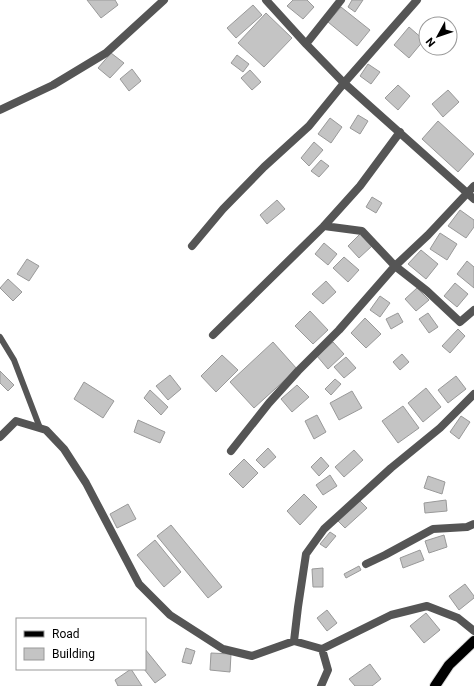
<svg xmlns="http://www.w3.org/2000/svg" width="474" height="686" viewBox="0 0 474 686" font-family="Roboto,sans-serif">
<rect width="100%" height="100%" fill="#fff"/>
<path fill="#c4c4c4" stroke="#999" d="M 87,0 L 115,0 L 118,5 L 101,18 Z
M 293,0 L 307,0 L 314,7 L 303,19 L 287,6 Z
M 352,0 L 363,0 L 355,12 L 348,7 Z
M 253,5 L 262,15 L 236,38 L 227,28 Z
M 341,7 L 370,30 L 357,46 L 328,22 Z
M 266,13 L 292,38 L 264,67 L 238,43 Z
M 409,27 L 424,40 L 409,58 L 394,45 Z
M 111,53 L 124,63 L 110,78 L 98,68 Z
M 237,55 L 249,64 L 243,72 L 231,63 Z
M 368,64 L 380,72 L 371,84 L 360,76 Z
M 132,69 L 141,81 L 129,91 L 120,79 Z
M 250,70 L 261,82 L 252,90 L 241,78 Z
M 398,85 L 410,96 L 398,110 L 385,98 Z
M 448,90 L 459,102 L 443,117 L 432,104 Z
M 358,115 L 368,121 L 360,134 L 350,128 Z
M 330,118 L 342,127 L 331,143 L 318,134 Z
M 438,121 L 474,154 L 458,172 L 422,139 Z
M 314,142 L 323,150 L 309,166 L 301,158 Z
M 321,160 L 329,166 L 319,177 L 311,171 Z
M 372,197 L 382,203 L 376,213 L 366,207 Z
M 277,200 L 285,209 L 267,224 L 260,215 Z
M 460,210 L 474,220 L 474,227 L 466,238 L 448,226 Z
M 361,233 L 372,246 L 359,258 L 348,246 Z
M 440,233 L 457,244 L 447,260 L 430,249 Z
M 324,243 L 337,254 L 328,265 L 315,254 Z
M 421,250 L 438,264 L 426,279 L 408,264 Z
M 344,257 L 359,270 L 348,282 L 333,268 Z
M 27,259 L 39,266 L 29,281 L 17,274 Z
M 467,261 L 474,267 L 474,288 L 457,274 Z
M 8,279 L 22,292 L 13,301 L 0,288 Z
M 326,281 L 336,292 L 323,304 L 312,294 Z
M 455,283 L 468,294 L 457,307 L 444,296 Z
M 417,288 L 429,300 L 416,311 L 405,299 Z
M 380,296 L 390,303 L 380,317 L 370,310 Z
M 310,311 L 328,330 L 313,344 L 295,326 Z
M 398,313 L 403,322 L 391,329 L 386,319 Z
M 428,313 L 438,327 L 429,333 L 419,319 Z
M 365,318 L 381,334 L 366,348 L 351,333 Z
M 458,329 L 465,336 L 450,353 L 442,346 Z
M 273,342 L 297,369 L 254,408 L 230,382 Z
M 333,342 L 344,354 L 328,369 L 317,356 Z
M 402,354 L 409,362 L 400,370 L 393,362 Z
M 222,355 L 238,370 L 216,392 L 201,376 Z
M 346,357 L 356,368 L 344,378 L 334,367 Z
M 0,371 L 14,385 L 8,391 L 0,383 Z
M 170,375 L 181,389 L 168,400 L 156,386 Z
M 456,376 L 466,389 L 448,403 L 438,390 Z
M 335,379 L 341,384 L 331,395 L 325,389 Z
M 84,382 L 114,401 L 103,418 L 74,399 Z
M 297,385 L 309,397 L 292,412 L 281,399 Z
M 426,388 L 441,407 L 423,422 L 408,403 Z
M 150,390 L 168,407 L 161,415 L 144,398 Z
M 352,391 L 362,408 L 339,420 L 330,403 Z
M 403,406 L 419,428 L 398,443 L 382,421 Z
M 317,415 L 326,432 L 314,439 L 305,421 Z
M 461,416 L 470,422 L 459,439 L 450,432 Z
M 138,420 L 165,432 L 160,443 L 134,432 Z
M 268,448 L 276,457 L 264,468 L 256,460 Z
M 354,450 L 363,460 L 344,477 L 335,467 Z
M 321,457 L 329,466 L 319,476 L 311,467 Z
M 244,459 L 258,473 L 243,488 L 229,474 Z
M 330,475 L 337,486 L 323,495 L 316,485 Z
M 428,476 L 445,482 L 442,494 L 424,488 Z
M 304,494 L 317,507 L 300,525 L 287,511 Z
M 359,500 L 367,508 L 345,528 L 337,520 Z
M 446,500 L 447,511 L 425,513 L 424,503 Z
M 128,504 L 136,519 L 117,528 L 110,514 Z
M 171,525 L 222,587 L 208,598 L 157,536 Z
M 330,532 L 336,536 L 326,548 L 320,544 Z
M 444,535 L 447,547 L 429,553 L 425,541 Z
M 155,540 L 181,572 L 164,587 L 137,555 Z
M 420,550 L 424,560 L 403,568 L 400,558 Z
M 359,566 L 361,570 L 346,578 L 344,574 Z
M 323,568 L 323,587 L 313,587 L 312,569 Z
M 465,584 L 474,596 L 474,598 L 459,610 L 449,596 Z
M 327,610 L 337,623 L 327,631 L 317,618 Z
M 426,613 L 440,630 L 424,643 L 410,626 Z
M 186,648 L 195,651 L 191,664 L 182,662 Z
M 145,649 L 166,675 L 155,683 L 144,669 L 145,669 Z
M 211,653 L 231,654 L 230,672 L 210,670 Z
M 370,664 L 381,679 L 372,686 L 355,686 L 349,679 Z
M 131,669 L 142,686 L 118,686 L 115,680 Z"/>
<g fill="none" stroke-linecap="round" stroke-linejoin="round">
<g stroke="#dbdbdb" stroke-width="12">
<path id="primary" d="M 435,686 L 449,665 L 474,641"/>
</g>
<path stroke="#555" stroke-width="6" d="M 0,337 L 14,360 L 40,428"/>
<path stroke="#555" stroke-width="8" d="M 266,0 L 306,44 L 344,83 L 474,199
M 306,44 L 341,0
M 0,110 L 53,85 L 106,53 L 164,0
M 324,226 L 362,231 L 395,266 L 427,291 L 460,322 L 474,310
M 192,246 L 223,209 L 264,167 L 309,126 L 344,83 L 417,0
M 213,335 L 324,226 L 360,186 L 400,132
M 0,437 L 16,421 L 46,430 L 64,449 L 86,483 L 139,584 L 170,615 L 223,649 L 252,656 L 294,641 L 322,649 L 391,615 L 427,606 L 458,618 L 474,631
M 231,451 L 269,403 L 298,371 L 339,330 L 395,266 L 428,235 L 474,186
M 366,564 L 385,555 L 433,529 L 467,527 L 474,524
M 294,641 L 298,607 L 306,554 L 324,529 L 391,468 L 440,428 L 474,394
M 321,686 L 328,670 L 322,649"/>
<use href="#primary" stroke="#000" stroke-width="10"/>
</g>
<rect x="16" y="618" width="130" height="52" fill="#ffffff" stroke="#999999"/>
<rect x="24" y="631" width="20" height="6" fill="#000000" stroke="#999999"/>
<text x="52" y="638" font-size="12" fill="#000000">Road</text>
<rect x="24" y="648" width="20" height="12" fill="#c4c4c4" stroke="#999999"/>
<text x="52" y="658" font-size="12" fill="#000000">Building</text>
<g transform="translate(438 36) rotate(230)"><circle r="19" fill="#ffffff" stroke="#999999"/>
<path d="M0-3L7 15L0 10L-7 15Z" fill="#000000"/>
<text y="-6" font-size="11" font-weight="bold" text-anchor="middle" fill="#000000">N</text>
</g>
</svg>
